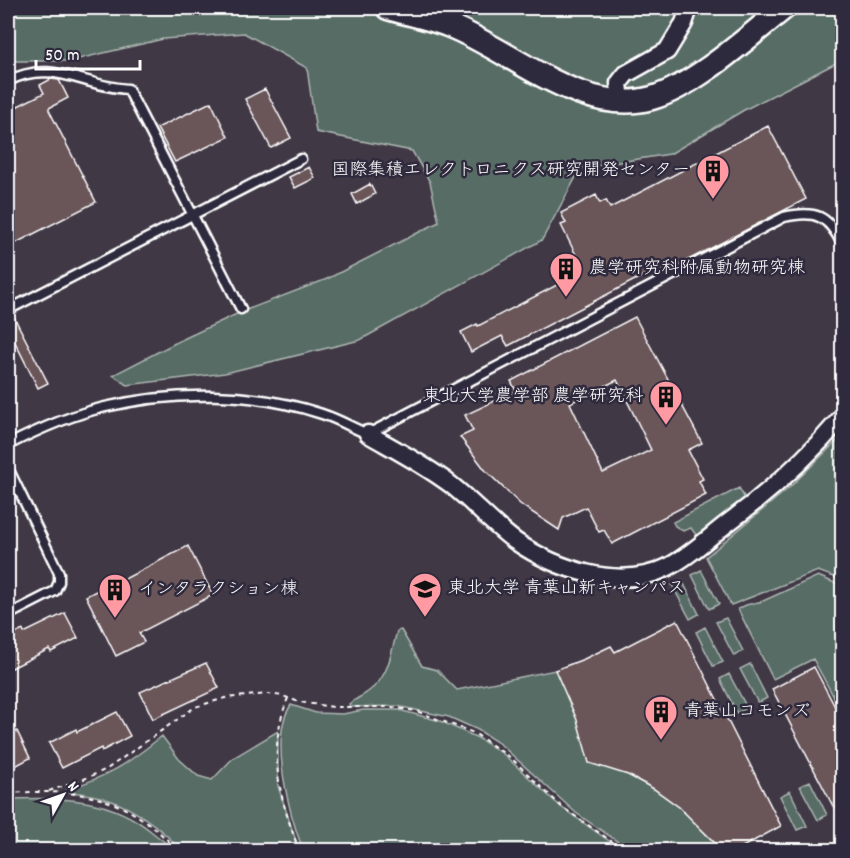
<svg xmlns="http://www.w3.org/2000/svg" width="850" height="858" viewBox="0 0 850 858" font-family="Dekko,'Klee One',sans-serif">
<rect width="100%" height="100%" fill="#2f2a3d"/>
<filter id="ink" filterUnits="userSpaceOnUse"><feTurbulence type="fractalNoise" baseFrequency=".0167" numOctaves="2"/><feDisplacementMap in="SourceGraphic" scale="12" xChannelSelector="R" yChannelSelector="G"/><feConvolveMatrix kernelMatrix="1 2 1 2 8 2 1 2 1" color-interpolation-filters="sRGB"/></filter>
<g filter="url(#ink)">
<path fill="#413745" d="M 243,33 L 308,68 L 316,132 L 413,151 L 430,182 L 440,222 L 327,279 L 241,312 L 181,340 L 113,374 L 127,385 L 225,373 L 360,340 L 542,240 L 581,168 L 670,154 L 744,110 L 842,60 L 842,850 L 8,850 L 8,61 L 70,61 L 163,39 Z"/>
<path fill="#586c66" stroke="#acb6b2" stroke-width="1.5" d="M 8,8 L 842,8 L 842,60 L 744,110 L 670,154 L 581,168 L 542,240 L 360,340 L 225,373 L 127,385 L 113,375 L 181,340 L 241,312 L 327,279 L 439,222 L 430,182 L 412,151 L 316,132 L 307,68 L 244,33 L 163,39 L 70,61 L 8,61 Z
M 842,436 L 842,580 L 818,571 L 731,605 L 706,557 L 790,487 Z
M 739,488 L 746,500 L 696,535 L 691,528 L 683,531 L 675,526 L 673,522 Z
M 701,570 L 719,604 L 709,609 L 692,575 Z
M 818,576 L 842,586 L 842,712 L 813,659 L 773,679 L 738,609 L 746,605 L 763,601 Z
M 682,580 L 699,614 L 690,619 L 672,585 Z
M 726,618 L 743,651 L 734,656 L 716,622 Z
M 705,627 L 723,662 L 713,666 L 696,632 Z
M 401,630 L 422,666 L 437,670 L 457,690 L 555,670 L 628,775 L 654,789 L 679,807 L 722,850 L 630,850 L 576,813 L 500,744 L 478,730 L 449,717 L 397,706 L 350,707 L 349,704 C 355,699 363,696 369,691 C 389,677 391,653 397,631 Z
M 750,664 L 767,698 L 758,703 L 740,669 Z
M 729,674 L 747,708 L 737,713 L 720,679 Z
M 291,705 L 316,713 L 343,714 L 363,710 L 399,710 L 440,721 L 478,738 L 502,753 L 561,807 L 622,850 L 303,850 C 290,816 268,738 291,705 Z
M 278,731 L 278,786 L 299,850 L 181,850 C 151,817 113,794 68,792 L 67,789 C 110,776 127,764 162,736 L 179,759 L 198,776 L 212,780 L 233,758 Z
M 810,781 L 827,815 L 818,820 L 800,786 Z
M 790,791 L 807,826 L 797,830 L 780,796 Z
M 8,799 C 60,798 109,796 152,832 C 159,838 167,843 173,850 L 8,850 Z"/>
<path fill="#6a5559" stroke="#fff" stroke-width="1.5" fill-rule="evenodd" d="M 51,79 L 59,80 L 68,98 L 49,108 L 49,110 L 96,202 L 8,247 L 8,111 L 44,93 L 40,85 Z
M 265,89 L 291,138 L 271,148 L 245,99 Z
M 211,102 L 228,137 L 175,162 L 157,128 Z
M 768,126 L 806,199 L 659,275 L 656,269 L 508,346 L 502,336 L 471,352 L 461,332 L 477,324 L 478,326 L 584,271 L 561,225 L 566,223 L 561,213 L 596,195 L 600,203 L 606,200 L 610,208 Z
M 309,167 L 315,178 L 295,188 L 289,177 Z
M 370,184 L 375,194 L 357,204 L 352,194 Z
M 13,315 L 48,383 L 38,388 L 8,328 L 8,316 Z
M 635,317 L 702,443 L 688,450 L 703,479 L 699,481 L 706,495 L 612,544 L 604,530 L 599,532 L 586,507 L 563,518 L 559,530 L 521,505 L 486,471 L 460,437 L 473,431 L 465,415 L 516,391 L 511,381 ZM 617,380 L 651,450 L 603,473 L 570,403 Z
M 188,546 L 213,595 L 139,633 L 144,642 L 116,656 L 86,596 L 114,582 L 115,584 Z
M 65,613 L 78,638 L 51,652 L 49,649 L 8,670 L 8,637 L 23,630 L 24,633 Z
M 677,620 L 781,826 L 737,850 L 722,850 L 679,807 L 654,789 L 628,775 L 589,763 L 577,720 L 555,670 L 584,659 L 611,646 L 615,652 Z
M 206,663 L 219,688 L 153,719 L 140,692 Z
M 814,667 L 843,722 L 843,803 L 834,808 L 772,689 Z
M 117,712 L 130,736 L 102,751 L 101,748 L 62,768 L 49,743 L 76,729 L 77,732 Z
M 17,731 L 30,758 L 8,770 L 8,736 Z"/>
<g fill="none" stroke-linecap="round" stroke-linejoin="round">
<g stroke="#fff" stroke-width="13">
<path id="lane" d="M 8,81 C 52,58 84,87 128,89 L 241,309
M 8,310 L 301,159
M 8,445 C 39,429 71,415 105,407 C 174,391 254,391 322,414 C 338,419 353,428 368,434 L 784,217 C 815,210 828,215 842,244
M 8,468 L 59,573 L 59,582 L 55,591 L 8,615"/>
</g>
<g stroke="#fff" stroke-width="21">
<path id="street" d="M 621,102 L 619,83 L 626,74 L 667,51 L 684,23 L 689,8
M 368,434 C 396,450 425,465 450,484 C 473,502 492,524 515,541 C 556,569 619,591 666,568 C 689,557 709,537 729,522 C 771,491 808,457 842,417"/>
</g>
<g stroke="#fff" stroke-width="27">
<path id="secondary" d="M 388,8 C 408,14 430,18 450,26 C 511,50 583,118 652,98 C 695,86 749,36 784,8"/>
</g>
<path stroke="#fff" stroke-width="2" stroke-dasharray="4.5 4.5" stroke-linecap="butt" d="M 288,698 C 266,752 280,799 299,850
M 49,791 L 84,779 L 107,769 L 195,707 L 225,698 L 268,694 L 283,696 L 299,702 L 333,707 L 390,707 L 416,711 L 474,733 L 511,758 L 562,807 L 624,850
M 8,793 C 79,789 126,794 177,850"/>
<use href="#lane" stroke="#2f2a3d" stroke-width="8"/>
<use href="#street" stroke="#2f2a3d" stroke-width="16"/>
<use href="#secondary" stroke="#2f2a3d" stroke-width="22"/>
</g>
</g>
<defs>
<g id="building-pin" transform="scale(1.725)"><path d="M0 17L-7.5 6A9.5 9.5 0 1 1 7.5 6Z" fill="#ff9aa2" stroke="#2f2a3d"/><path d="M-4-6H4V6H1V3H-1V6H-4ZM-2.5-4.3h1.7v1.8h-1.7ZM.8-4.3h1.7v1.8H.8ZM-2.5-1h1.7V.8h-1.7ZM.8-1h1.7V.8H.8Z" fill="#111"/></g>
<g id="university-pin" transform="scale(1.725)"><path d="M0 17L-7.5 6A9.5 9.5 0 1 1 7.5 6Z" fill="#ff9aa2" stroke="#2f2a3d"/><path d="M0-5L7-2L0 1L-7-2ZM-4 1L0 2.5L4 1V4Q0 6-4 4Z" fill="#111"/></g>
</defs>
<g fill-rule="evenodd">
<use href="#building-pin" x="713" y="171"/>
<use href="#building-pin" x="566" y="269"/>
<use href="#building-pin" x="666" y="397"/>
<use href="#university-pin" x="425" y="589"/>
<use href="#building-pin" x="115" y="590"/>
<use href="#building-pin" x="661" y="712"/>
</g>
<g text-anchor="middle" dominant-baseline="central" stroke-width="5" stroke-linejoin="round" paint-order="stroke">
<g font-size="18" fill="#fff" stroke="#2f2a3d" text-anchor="start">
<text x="690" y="171" text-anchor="end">国際集積エレクトロニクス研究開発センター</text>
<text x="589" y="269">農学研究科附属動物研究棟</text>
<text x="643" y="397" text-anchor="end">東北大学農学部 農学研究科</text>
<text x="448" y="589">東北大学 青葉山新キャンパス</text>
<text x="138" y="590">インタラクション棟</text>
<text x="684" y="712">青葉山コモンズ</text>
</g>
</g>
<rect width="850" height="858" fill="none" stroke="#2f2a3d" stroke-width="30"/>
<rect x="15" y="15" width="820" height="828" fill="none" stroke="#fff" stroke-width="2" filter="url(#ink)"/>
<g transform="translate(63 795) rotate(50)" stroke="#2f2a3d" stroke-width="4.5" paint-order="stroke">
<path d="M0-4.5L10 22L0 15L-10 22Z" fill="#ffffff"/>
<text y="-9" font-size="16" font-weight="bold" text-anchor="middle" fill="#ffffff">N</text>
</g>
<path d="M36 60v9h104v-9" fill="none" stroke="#ffffff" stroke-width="3"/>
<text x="45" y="60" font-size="18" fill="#ffffff" stroke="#2f2a3d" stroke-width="4.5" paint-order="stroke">50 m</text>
</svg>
